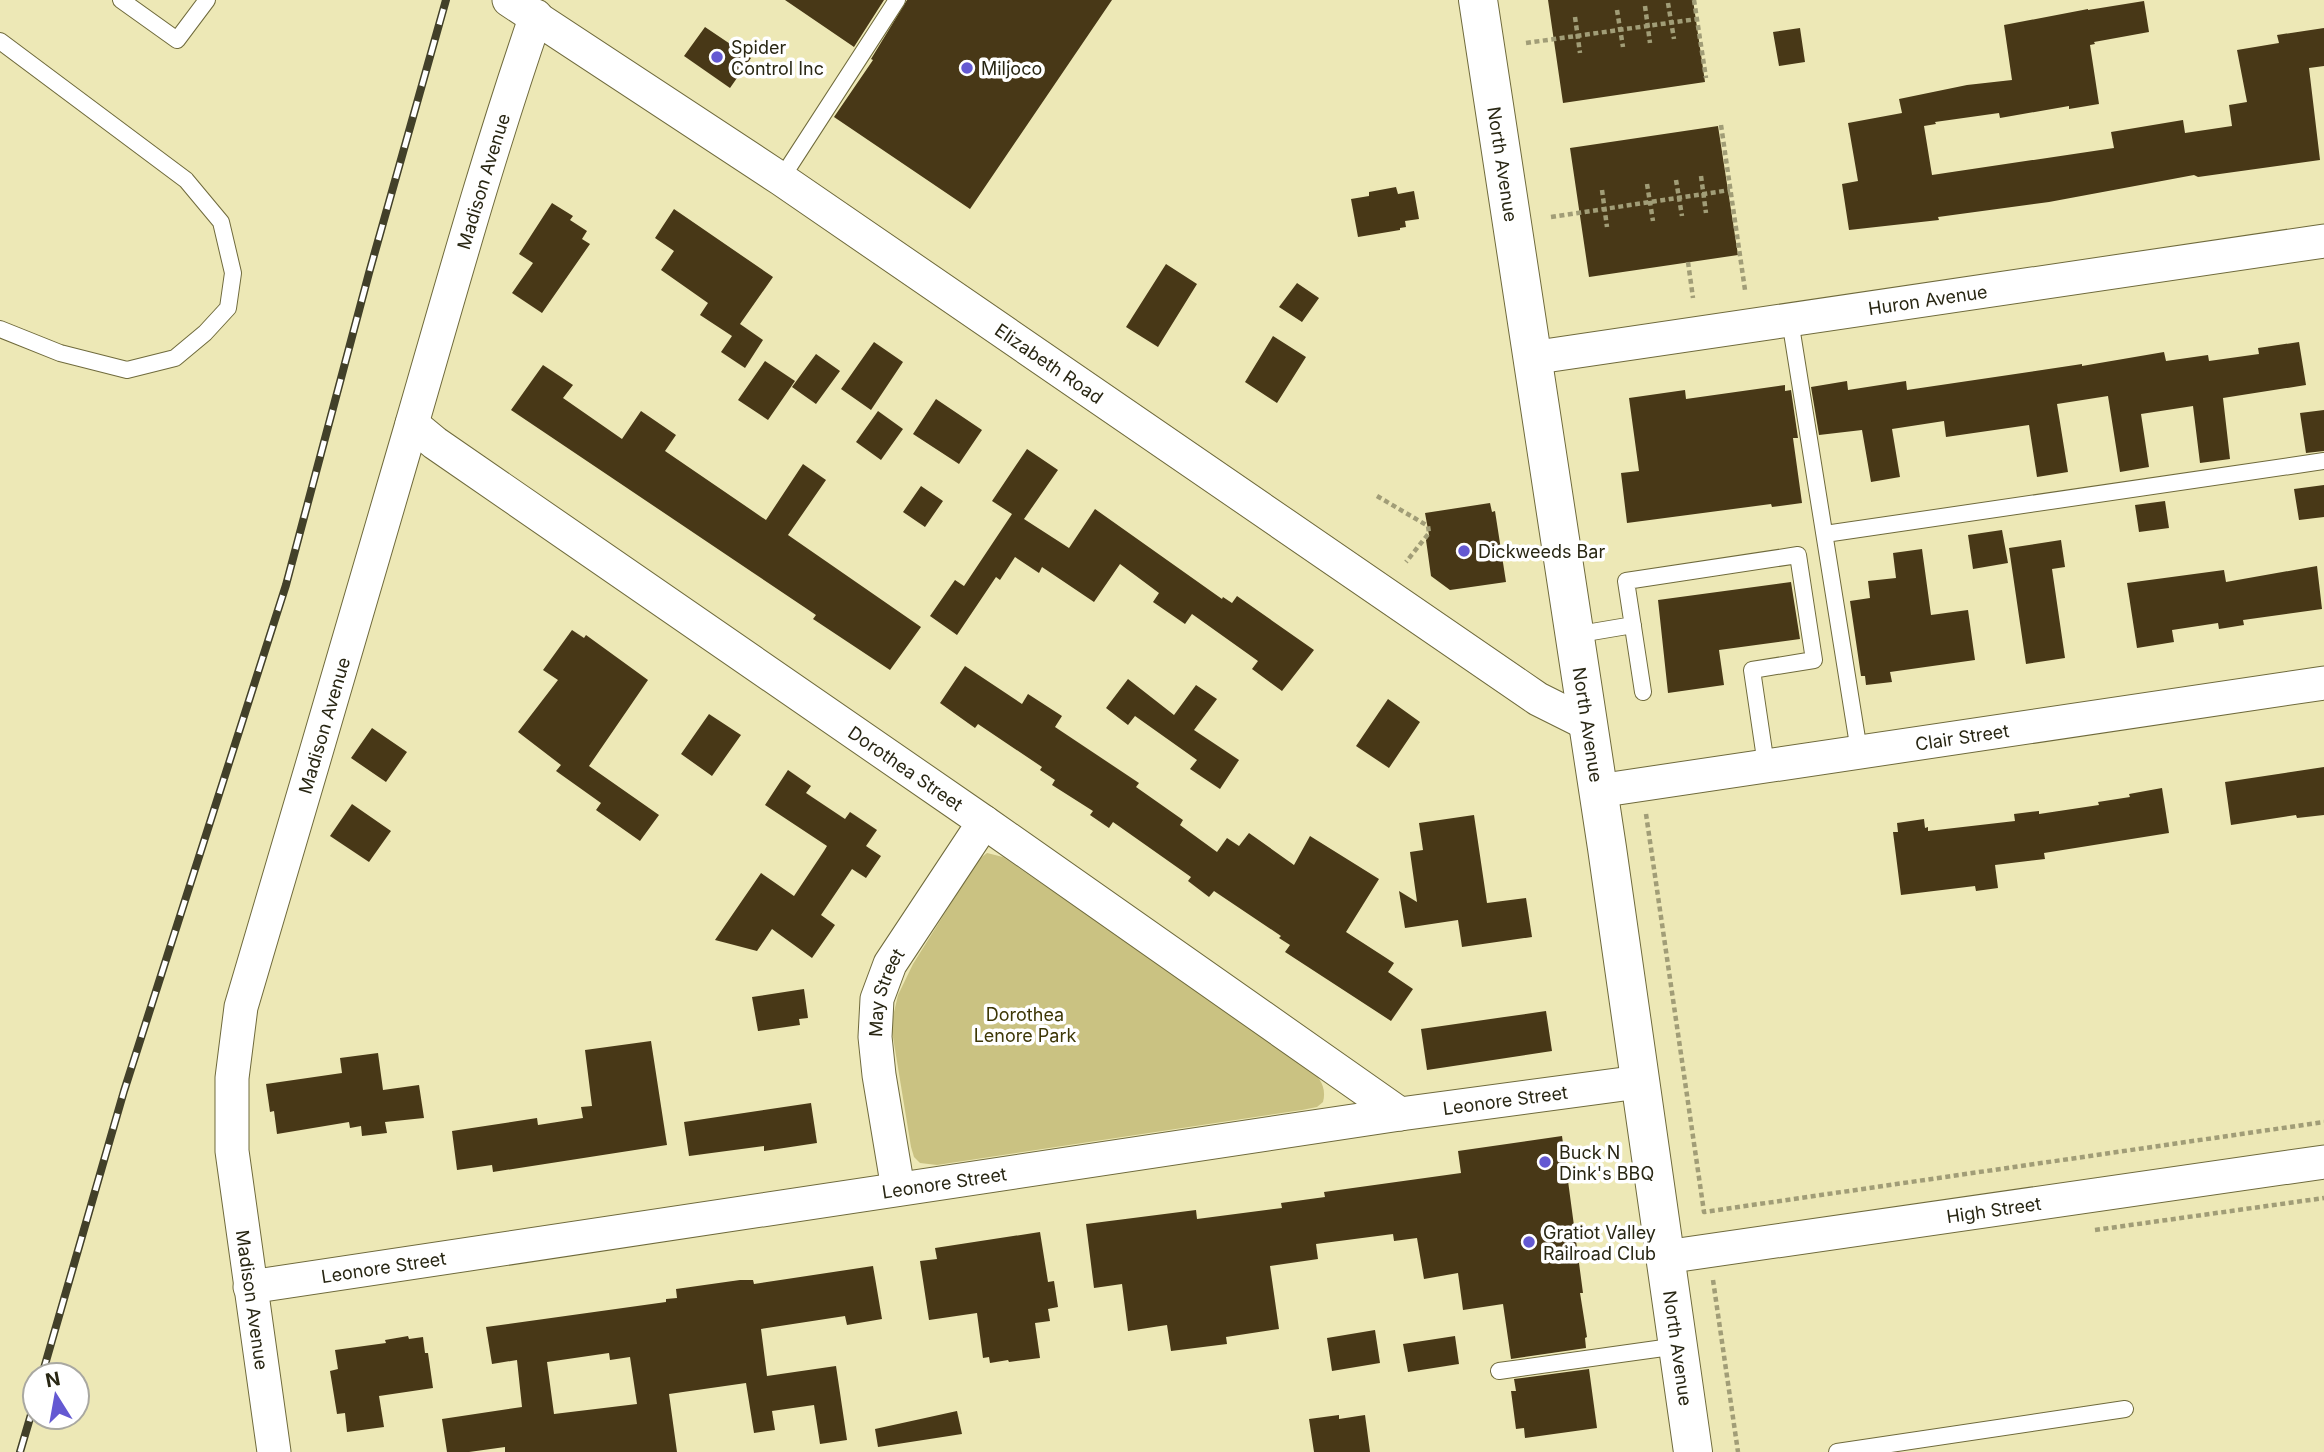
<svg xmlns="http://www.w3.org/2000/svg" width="2324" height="1452" viewBox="0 0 2324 1452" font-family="Inter,sans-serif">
<rect width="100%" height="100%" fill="#ede8b6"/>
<path fill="#cac282" d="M 987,853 L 1003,857 L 1309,1067 C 1319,1077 1327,1087 1323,1102 L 1317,1107 L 1302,1110 L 937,1165 L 920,1163 L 914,1157 L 911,1147 L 891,1025 L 898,995 L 913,964 L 978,860 Z"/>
<path fill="#483817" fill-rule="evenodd" d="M 785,0 L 884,0 L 854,47 Z
M 907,0 L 1112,0 L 970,209 L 834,117 L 873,60 L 871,59 Z
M 1548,0 L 1693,0 L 1705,82 L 1563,103 Z
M 2144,1 L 2149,32 L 2094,42 L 2095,44 L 2090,45 L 2099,104 L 2069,109 L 2069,106 L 2000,118 L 1999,113 L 1935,122 L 1936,124 L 1924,126 L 1932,175 L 2114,148 L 2111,132 L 2183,120 L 2185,133 L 2232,126 L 2229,105 L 2247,102 L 2237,50 L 2279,43 L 2277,35 L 2324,28 L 2324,66 L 2309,68 L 2320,160 L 2198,177 L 2194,175 L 2049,202 L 1938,217 L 1939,220 L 1849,230 L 1842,184 L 1858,181 L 1848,123 L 1902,113 L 1899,99 L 1967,85 L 2012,80 L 2004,25 L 2088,9 L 2088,10 Z
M 705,27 L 751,58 L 730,88 L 684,56 Z
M 1800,28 L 1805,62 L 1779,66 L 1773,32 Z
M 1718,126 L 1738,255 L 1589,277 L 1570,148 Z
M 1396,187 L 1398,194 L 1414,191 L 1419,219 L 1405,221 L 1406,227 L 1400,228 L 1400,230 L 1358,237 L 1351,199 L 1369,196 L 1369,192 Z
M 552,203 L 573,216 L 570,220 L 587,231 L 582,239 L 590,244 L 542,313 L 512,293 L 533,263 L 519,254 Z
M 674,209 L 773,277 L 740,324 L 763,340 L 745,368 L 721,352 L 732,336 L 700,315 L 708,303 L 661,270 L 674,251 L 655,238 Z
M 1166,264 L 1197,284 L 1158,347 L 1126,327 Z
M 1297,283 L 1319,298 L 1302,322 L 1279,307 Z
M 1273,336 L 1306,357 L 1277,403 L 1245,382 Z
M 874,342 L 903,362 L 871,410 L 841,389 Z
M 2299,342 L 2306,385 L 2223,398 L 2230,459 L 2200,463 L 2193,406 L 2141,414 L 2149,467 L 2120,472 L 2108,396 L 2057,404 L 2068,472 L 2037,477 L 2029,425 L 1946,437 L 1944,421 L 1892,429 L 1900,477 L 1871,482 L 1862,430 L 1819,435 L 1811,387 L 1847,381 L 1848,390 L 1906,381 L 1907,390 L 2082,364 L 2082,366 L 2164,352 L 2166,361 L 2208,355 L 2209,361 L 2259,354 L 2258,348 Z
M 816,354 L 840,371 L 816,404 L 792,387 Z
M 765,361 L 795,381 L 768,420 L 738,400 Z
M 543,365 L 573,385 L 563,398 L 622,439 L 641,411 L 676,435 L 665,451 L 766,520 L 803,464 L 826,480 L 788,535 L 921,627 L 890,670 L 813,619 L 816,615 L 752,572 L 511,410 Z
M 1785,385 L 1785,391 L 1791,390 L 1798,438 L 1793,438 L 1802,503 L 1772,507 L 1771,504 L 1627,523 L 1621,473 L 1639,471 L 1629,398 L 1685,390 L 1686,399 Z
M 936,399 L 982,430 L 959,464 L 913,434 Z
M 2324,410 L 2324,451 L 2306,453 L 2300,413 Z
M 878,411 L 903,429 L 881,460 L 856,442 Z
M 1027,449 L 1058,470 L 1024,519 L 1069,548 L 1095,509 L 1222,599 L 1223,597 L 1232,603 L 1237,596 L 1314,650 L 1282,691 L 1252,669 L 1258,661 L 1192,614 L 1185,624 L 1153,602 L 1159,593 L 1120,564 L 1094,602 L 1042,567 L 1039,573 L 1015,557 L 1000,580 L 996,577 L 957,635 L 930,616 L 955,580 L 964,586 L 1012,514 L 992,501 Z
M 2324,485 L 2324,517 L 2299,520 L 2294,489 Z
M 921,486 L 943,501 L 925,527 L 903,512 Z
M 2165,501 L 2169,528 L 2139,532 L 2135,505 Z
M 1490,503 L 1492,512 L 1495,511 L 1506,582 L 1450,590 L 1431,576 L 1426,540 L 1429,535 L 1425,513 Z
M 2002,530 L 2008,563 L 1973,569 L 1968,535 Z
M 2061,540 L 2065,567 L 2052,569 L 2065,658 L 2026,664 L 2009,548 Z
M 1922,549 L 1931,615 L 1968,610 L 1975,660 L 1890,672 L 1892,682 L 1866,685 L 1865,676 L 1861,676 L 1850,601 L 1870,598 L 1868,581 L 1896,578 L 1893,553 Z
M 2317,566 L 2322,609 L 2243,620 L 2244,625 L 2219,629 L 2218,623 L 2172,630 L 2174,642 L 2137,648 L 2127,583 L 2224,570 L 2226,582 Z
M 1791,582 L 1800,639 L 1719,650 L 1724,685 L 1668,693 L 1658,600 Z
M 572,630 L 584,638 L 586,635 L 648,680 L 589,766 L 659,815 L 640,841 L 596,810 L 601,803 L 556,771 L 561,765 L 518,732 L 558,680 L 543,670 Z
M 965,666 L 1022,704 L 1028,694 L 1062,716 L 1055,727 L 1139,783 L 1136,787 L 1183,820 L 1180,825 L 1217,852 L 1227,838 L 1239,846 L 1249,833 L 1294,865 L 1310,836 L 1379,879 L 1346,932 L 1394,963 L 1388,972 L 1413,989 L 1391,1021 L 1285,952 L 1290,945 L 1279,938 L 1281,936 L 1214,891 L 1209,897 L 1188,881 L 1191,877 L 1113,822 L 1109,828 L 1090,815 L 1093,811 L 1052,785 L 1055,780 L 1040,770 L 1042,767 L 978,724 L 975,728 L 940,703 Z
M 1128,679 L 1174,715 L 1196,685 L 1217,699 L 1194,730 L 1239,760 L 1220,789 L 1190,769 L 1197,760 L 1135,716 L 1128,725 L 1106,708 Z
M 1388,699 L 1420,722 L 1389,768 L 1356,746 Z
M 709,714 L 741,735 L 712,776 L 681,754 Z
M 372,728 L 407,752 L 386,782 L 351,758 Z
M 2324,767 L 2324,815 L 2297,818 L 2296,815 L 2231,825 L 2225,782 Z
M 788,770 L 811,786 L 806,793 L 845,819 L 850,812 L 877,830 L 866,846 L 881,856 L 866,878 L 852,869 L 821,915 L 835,925 L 812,958 L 772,929 L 757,951 L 715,940 L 761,873 L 794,896 L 824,851 L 827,846 L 765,805 Z
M 2162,788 L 2169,833 L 2044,853 L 2045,859 L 1995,865 L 1998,888 L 1976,891 L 1975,886 L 1901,895 L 1893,832 L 1898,832 L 1897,823 L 1924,819 L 1925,828 L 1928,827 L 1928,831 L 2015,821 L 2014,814 L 2039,811 L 2039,814 L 2099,805 L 2098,802 L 2130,797 L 2129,794 Z
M 352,804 L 391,831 L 369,862 L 330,836 Z
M 1474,815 L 1487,903 L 1526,898 L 1532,937 L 1462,947 L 1458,920 L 1405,928 L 1399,891 L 1417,902 L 1410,852 L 1423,850 L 1419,823 Z
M 804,989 L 808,1018 L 799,1019 L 800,1025 L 758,1031 L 752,997 Z
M 1546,1011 L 1552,1051 L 1427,1070 L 1421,1029 Z
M 651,1041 L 667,1145 L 493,1172 L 492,1165 L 457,1170 L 452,1131 L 537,1118 L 538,1125 L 583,1118 L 581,1107 L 592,1106 L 585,1050 Z
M 378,1053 L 383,1090 L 419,1085 L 424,1118 L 385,1122 L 387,1133 L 362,1136 L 361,1126 L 350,1128 L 349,1122 L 277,1134 L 274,1111 L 270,1112 L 266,1084 L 342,1073 L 340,1058 Z
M 811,1103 L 817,1143 L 764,1151 L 764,1146 L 689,1156 L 684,1122 Z
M 1562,1136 L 1583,1293 L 1580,1293 L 1587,1337 L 1585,1338 L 1586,1348 L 1511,1359 L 1503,1304 L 1463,1310 L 1458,1273 L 1424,1279 L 1417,1238 L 1394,1241 L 1393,1234 L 1316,1244 L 1318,1259 L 1270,1266 L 1279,1329 L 1226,1337 L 1227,1344 L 1171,1351 L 1167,1325 L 1128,1331 L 1122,1284 L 1094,1288 L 1086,1224 L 1196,1210 L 1197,1219 L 1282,1208 L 1281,1203 L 1325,1197 L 1324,1192 L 1461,1173 L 1458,1151 Z
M 1040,1232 L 1048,1282 L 1054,1281 L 1058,1307 L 1048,1309 L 1050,1321 L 1035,1323 L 1040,1358 L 1009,1362 L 1008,1360 L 990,1363 L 989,1357 L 983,1358 L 977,1313 L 929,1320 L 920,1261 L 937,1259 L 935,1248 Z
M 873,1266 L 882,1319 L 847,1325 L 845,1316 L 761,1329 L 767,1376 L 836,1366 L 847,1440 L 820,1444 L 814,1405 L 772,1411 L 775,1430 L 754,1433 L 746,1383 L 669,1394 L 677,1452 L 505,1452 L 505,1447 L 469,1452 L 447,1452 L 442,1419 L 522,1407 L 517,1360 L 492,1364 L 486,1327 L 666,1302 L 666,1299 L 677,1298 L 676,1289 L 740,1280 L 753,1280 L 754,1284 ZM 609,1353 L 610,1360 L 630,1357 L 637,1404 L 554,1414 L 547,1362 Z
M 1375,1330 L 1380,1363 L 1332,1371 L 1327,1338 Z
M 408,1336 L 409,1339 L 423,1337 L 425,1353 L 428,1353 L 433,1388 L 379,1396 L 384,1427 L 347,1432 L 345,1413 L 337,1414 L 330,1371 L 338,1369 L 335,1350 L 386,1343 L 385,1340 Z
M 1455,1336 L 1459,1364 L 1408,1372 L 1403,1344 Z
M 1589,1369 L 1597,1428 L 1525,1438 L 1524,1428 L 1516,1429 L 1511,1391 L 1516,1391 L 1514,1379 Z
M 957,1411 L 962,1434 L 878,1447 L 875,1429 Z
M 1339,1415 L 1339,1419 L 1365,1415 L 1370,1452 L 1314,1452 L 1309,1419 Z"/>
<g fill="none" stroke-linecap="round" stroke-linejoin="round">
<g stroke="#6f6a3c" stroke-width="18">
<path id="lane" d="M 121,0 L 177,40 L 207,0
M 0,41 L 186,180 L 221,222 L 233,273 L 228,308 L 205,333 L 175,358 L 127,370 L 60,353 L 0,329
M 781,179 L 897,0
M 1790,320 L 1859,751
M 1825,534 L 2324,461
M 1574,635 L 1633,625
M 1643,692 L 1626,581 L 1798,555 L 1814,660 L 1752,670 L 1766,765
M 1499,1371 L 1678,1346
M 1837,1452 L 2125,1409"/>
</g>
<g stroke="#6f6a3c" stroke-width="35">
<g id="street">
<path id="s1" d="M 509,0 L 781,179 L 1538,699 L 1588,724"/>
<path id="s2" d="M 1531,358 L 2324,241"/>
<path id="s3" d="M 412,424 L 435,443 L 984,822 L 1400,1114"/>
<path id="s4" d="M 1598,791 L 2324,683"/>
<path id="s5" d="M 898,1189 L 879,1075 L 875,1037 L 877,999 L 890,964 L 984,822"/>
<path id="s6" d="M 1665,1257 L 2324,1162"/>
<path id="s7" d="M 250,1287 L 1400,1114 L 1639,1082"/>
<path id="s8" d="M 274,1452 L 232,1151 L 232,1078 L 241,1007 C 298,814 355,620 411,427 C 451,289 489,152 536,16"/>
</g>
</g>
<g stroke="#6f6a3c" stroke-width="40">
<g id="secondary">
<path id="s9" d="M 1478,0 L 1607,848 L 1693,1452"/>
</g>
</g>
<path stroke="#a19d77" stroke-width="4.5" stroke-dasharray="5 3.5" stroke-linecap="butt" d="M 1694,0 L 1706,78
M 1668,3 L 1674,39
M 1645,6 L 1650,43
M 1617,10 L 1623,47
M 1575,17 L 1580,53
M 1526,43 L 1697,19
M 1721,125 L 1745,290
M 1701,176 L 1706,213
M 1676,180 L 1682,216
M 1647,184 L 1653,221
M 1602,190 L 1607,227
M 1551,217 L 1730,190
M 1688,262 L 1693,298
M 1377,496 L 1428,526 L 1429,533 L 1406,562
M 1646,814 L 1704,1212 L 2324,1122
M 2095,1230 L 2324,1198
M 1713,1280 L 1738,1452"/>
<use href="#lane" stroke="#fff" stroke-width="16"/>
<use href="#street" stroke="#fff" stroke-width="33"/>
<use href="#secondary" stroke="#fff" stroke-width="38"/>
<g stroke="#424029" stroke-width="8">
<path id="rail" d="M 42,1375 L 124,1091 L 286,585 L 369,273 L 446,0
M 20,1452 L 35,1401"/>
</g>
<use href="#rail" stroke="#fff" stroke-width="5" stroke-dasharray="16" stroke-linecap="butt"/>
</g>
<g fill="#6459d2" stroke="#fff" stroke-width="2.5">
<circle cx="717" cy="57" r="7"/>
<circle cx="967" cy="68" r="7"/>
<circle cx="1464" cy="551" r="7"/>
<circle cx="1545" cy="1162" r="7"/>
<circle cx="1529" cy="1242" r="7"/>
</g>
<g text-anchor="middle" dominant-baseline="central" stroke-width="7" stroke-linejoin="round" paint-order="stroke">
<g font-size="18" fill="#282613" stroke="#fff" text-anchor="start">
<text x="731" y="47">Spider<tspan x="731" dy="21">Control Inc</tspan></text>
<text x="981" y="68">Miljoco</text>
<text x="1478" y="551">Dickweeds Bar</text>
<text x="1559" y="1152">Buck N<tspan x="1559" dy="21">Dink's BBQ</tspan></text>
<text x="1543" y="1232">Gratiot Valley<tspan x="1543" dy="21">Railroad Club</tspan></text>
</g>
<g font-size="18" fill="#282613" stroke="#fff">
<text stroke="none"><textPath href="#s9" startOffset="166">North Avenue</textPath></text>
<text stroke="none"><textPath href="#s8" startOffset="1309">Madison Avenue</textPath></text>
<text stroke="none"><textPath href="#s2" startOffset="401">Huron Avenue</textPath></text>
<text stroke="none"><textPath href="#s1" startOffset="651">Elizabeth Road</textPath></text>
<text stroke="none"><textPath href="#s8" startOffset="742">Madison Avenue</textPath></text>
<text stroke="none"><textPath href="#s9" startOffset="733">North Avenue</textPath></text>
<text stroke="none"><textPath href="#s4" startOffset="368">Clair Street</textPath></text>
<text stroke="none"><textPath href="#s3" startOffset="602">Dorothea Street</textPath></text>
<text stroke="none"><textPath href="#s5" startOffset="200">May Street</textPath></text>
<text stroke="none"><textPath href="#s7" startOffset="1269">Leonore Street</textPath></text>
<text stroke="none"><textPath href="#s7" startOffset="702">Leonore Street</textPath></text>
<text stroke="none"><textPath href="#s6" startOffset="332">High Street</textPath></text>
<text stroke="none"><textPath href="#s7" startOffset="135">Leonore Street</textPath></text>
<text transform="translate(252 1300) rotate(82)">Madison Avenue</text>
<text stroke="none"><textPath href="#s9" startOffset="1363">North Avenue</textPath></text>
</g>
<g font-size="18" fill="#3d3706" stroke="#fff">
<text x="1025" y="1014">Dorothea<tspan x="1025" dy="21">Lenore Park</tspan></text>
</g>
</g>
<g transform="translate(56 1396) rotate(349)"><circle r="33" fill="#ffffff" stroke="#a9a8a1" stroke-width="2"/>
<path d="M0-5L12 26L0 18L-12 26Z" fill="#6459d2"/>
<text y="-10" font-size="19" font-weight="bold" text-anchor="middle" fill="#282613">N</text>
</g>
</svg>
